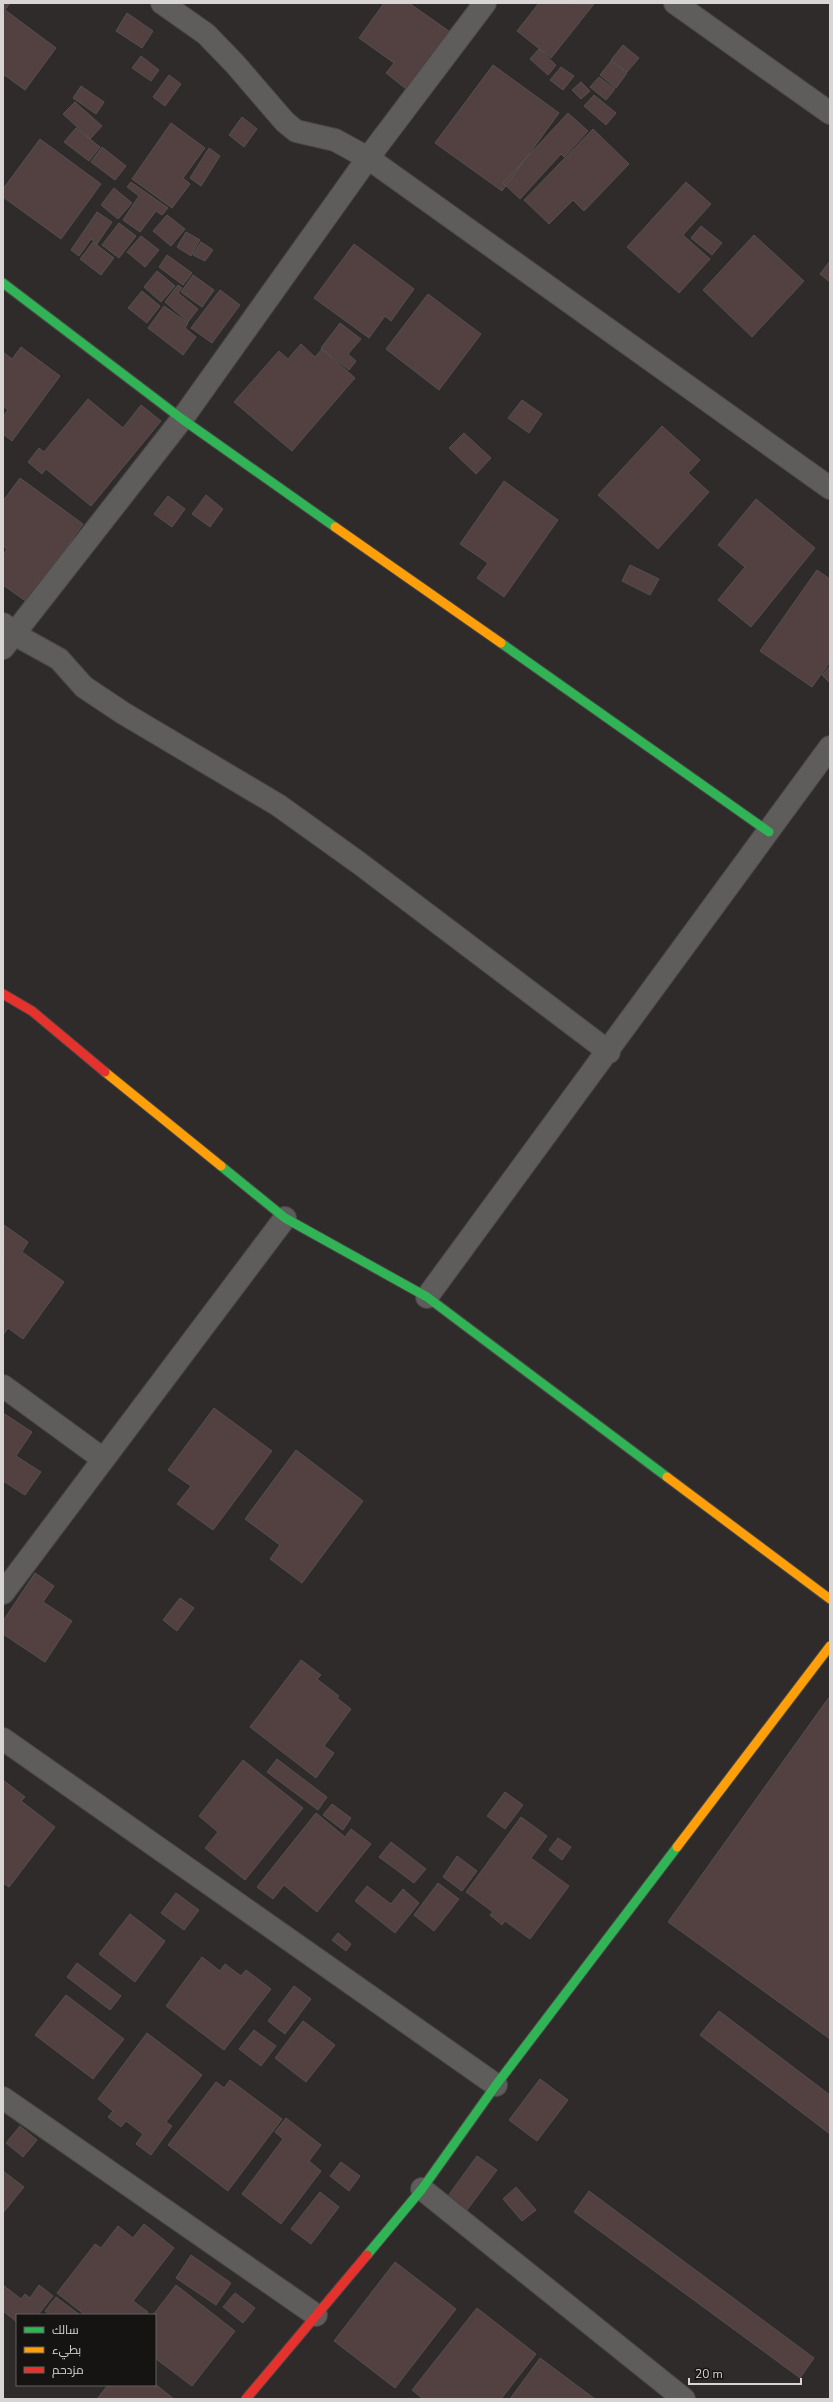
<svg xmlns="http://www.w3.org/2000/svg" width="833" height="2402" viewBox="0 0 833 2402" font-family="'Nunito Sans',Cairo,sans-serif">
<rect width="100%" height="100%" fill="#2e2b2a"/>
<path fill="#534141" stroke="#545150" d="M 3,3 L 10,3 L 5,10 L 56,48 L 25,90 L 3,74 Z
M 384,3 L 409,3 L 453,34 L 410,92 L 386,73 L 394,63 L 359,38 Z
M 539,3 L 594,4 L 551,58 L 517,31 Z
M 127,13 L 153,31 L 142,48 L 116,31 Z
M 623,45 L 639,58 L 627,72 L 611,60 Z
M 539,49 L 556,65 L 548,75 L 530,59 Z
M 141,56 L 159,70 L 151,81 L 132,68 Z
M 611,61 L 627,73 L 616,88 L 600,75 Z
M 493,65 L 559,113 L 502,191 L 435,143 Z
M 561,67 L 574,76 L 563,90 L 550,80 Z
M 169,75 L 181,84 L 165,106 L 153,97 Z
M 599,77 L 615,89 L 606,100 L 590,87 Z
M 581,82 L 590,91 L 581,99 L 572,90 Z
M 81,86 L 104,102 L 96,114 L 73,98 Z
M 594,95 L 616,113 L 606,125 L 584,106 Z
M 75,102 L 102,126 L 90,139 L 63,114 Z
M 568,113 L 588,131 L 564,157 L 561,154 L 520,199 L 503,183 Z
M 242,117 L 257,129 L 244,147 L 229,135 Z
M 171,123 L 205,148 L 183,178 L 190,184 L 172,208 L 132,179 Z
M 76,128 L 100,147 L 89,161 L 64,142 Z
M 593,129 L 629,164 L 584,211 L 573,200 L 549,224 L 524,200 Z
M 40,139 L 101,184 L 61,239 L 3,197 L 3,189 Z
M 102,147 L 126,166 L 115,180 L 91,162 Z
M 209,148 L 220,156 L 201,186 L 190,178 Z
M 131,182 L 168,208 L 162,215 L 156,211 L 140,232 L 123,220 L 139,196 L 127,187 Z
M 686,182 L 711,204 L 683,235 L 710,259 L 679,293 L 627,247 Z
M 114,188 L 132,203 L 118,219 L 101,205 Z
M 97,212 L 112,222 L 97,244 L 91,239 L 79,256 L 71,250 Z
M 167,215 L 185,229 L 171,246 L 153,231 Z
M 119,223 L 136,236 L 119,258 L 102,245 Z
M 701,226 L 722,243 L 712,255 L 691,238 Z
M 186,232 L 200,240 L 191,256 L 177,247 Z
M 754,235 L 804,281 L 752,337 L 703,290 Z
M 141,236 L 159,250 L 145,267 L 127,252 Z
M 93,242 L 114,258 L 101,275 L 80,259 Z
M 201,242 L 213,250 L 205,261 L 193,255 Z
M 354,244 L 414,289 L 391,321 L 385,316 L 369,338 L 314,298 Z
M 167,255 L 192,273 L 183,285 L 159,267 Z
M 830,261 L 830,282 L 820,274 Z
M 157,271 L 175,286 L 161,302 L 144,287 Z
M 193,275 L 214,290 L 202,307 L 181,292 Z
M 178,285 L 182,288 L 178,293 L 198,309 L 188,322 L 165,302 Z
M 220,290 L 240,305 L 212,343 L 191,328 Z
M 142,291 L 160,306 L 147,323 L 128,308 Z
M 428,294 L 481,334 L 439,390 L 386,349 Z
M 164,306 L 188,323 L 185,328 L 196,337 L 183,355 L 148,328 Z
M 340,323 L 361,339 L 348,354 L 356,361 L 349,370 L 321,348 Z
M 301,344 L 315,357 L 322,349 L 355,378 L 292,451 L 234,402 L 279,351 L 288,359 Z
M 21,347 L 60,376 L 12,441 L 3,434 L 3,416 L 8,410 L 3,406 L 3,352 L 12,359 Z
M 88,399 L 123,428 L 141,405 L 161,421 L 91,506 L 46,469 L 42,474 L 28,462 L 39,448 L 44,452 Z
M 522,400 L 542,414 L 529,433 L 508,418 Z
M 662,426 L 700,460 L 688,473 L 709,492 L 658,549 L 598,495 Z
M 464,433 L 491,458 L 476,474 L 449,448 Z
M 20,478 L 83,524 L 27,602 L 3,585 L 3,555 L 7,549 L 3,546 L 3,501 Z
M 504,481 L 558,520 L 504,597 L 477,578 L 488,563 L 460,544 Z
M 206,495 L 223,509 L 210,527 L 192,514 Z
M 168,496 L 185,509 L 172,527 L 154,514 Z
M 756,499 L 815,548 L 751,627 L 718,600 L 745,567 L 718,545 Z
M 630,565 L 659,579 L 650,595 L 622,581 Z
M 817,570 L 830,579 L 830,662 L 812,687 L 760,651 Z
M 830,666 L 830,683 L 822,675 Z
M 4,1225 L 28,1242 L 22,1252 L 64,1282 L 23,1339 L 8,1328 L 3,1335 Z
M 214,1408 L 272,1451 L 213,1530 L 177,1504 L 191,1486 L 168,1470 Z
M 3,1413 L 32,1432 L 16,1456 L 41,1472 L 25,1495 L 3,1481 Z
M 296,1450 L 363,1501 L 302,1583 L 270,1559 L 280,1545 L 245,1519 Z
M 35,1573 L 54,1586 L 43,1602 L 72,1621 L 45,1662 L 3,1634 L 3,1621 Z
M 180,1598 L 194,1608 L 177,1631 L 163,1620 Z
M 301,1660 L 321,1675 L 317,1679 L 339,1696 L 337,1698 L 351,1709 L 324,1746 L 334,1753 L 316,1778 L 250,1727 Z
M 830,1696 L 830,2039 L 668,1922 Z
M 277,1759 L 327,1797 L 318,1810 L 267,1772 Z
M 243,1760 L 303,1808 L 245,1880 L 205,1848 L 218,1832 L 199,1816 Z
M 3,1780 L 25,1797 L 21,1801 L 55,1827 L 9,1887 L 3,1883 Z
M 505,1792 L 523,1805 L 505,1829 L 487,1816 Z
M 332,1804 L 351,1818 L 343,1830 L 323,1815 Z
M 316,1813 L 345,1837 L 351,1829 L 371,1844 L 317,1912 L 284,1885 L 273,1899 L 257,1887 Z
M 521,1817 L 547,1836 L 531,1858 L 569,1886 L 530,1939 L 505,1921 L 502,1925 L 490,1915 L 493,1912 L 466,1892 Z
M 558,1838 L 571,1847 L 562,1860 L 549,1850 Z
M 391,1842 L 426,1869 L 414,1883 L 379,1857 Z
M 457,1856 L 477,1871 L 462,1891 L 443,1877 Z
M 438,1883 L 459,1899 L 434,1931 L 414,1915 Z
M 367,1886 L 391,1904 L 403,1889 L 419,1903 L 395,1933 L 355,1901 Z
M 176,1893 L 199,1910 L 184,1930 L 161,1913 Z
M 130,1914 L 165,1941 L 135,1982 L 99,1954 Z
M 338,1933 L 351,1944 L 346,1951 L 332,1940 Z
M 202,1957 L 220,1971 L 225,1964 L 241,1976 L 246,1970 L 271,1989 L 224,2050 L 166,2006 Z
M 77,1963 L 121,1996 L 110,2010 L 67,1977 Z
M 294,1986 L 311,1999 L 285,2034 L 268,2021 Z
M 66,1995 L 124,2039 L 93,2079 L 35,2035 Z
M 719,2011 L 830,2095 L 830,2134 L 700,2035 Z
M 303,2021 L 335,2045 L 306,2082 L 275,2058 Z
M 254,2030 L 276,2046 L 261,2066 L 239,2049 Z
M 147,2033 L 202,2075 L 166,2122 L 172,2126 L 151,2155 L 136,2144 L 143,2134 L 126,2121 L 121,2127 L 108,2117 L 113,2111 L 98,2099 Z
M 540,2079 L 568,2100 L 537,2141 L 509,2120 Z
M 230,2080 L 282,2119 L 228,2191 L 168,2145 L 216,2082 L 224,2088 Z
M 286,2118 L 321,2145 L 309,2161 L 321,2171 L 281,2224 L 242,2194 L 283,2139 L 275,2132 Z
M 20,2126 L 37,2140 L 23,2157 L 6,2143 Z
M 477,2156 L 497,2170 L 467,2210 L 448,2196 Z
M 341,2162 L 360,2176 L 349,2191 L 330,2176 Z
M 3,2171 L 24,2187 L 3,2213 Z
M 516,2187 L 536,2210 L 522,2221 L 503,2199 Z
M 589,2191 L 814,2358 L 800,2378 L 574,2212 Z
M 320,2192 L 339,2207 L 311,2244 L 291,2229 Z
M 144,2224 L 174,2248 L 133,2301 L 148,2312 L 146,2315 L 85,2315 L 57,2293 L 95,2244 L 101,2248 L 118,2226 L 133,2238 Z
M 191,2255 L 231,2283 L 216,2305 L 176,2278 Z
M 395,2262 L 456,2309 L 395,2388 L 334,2341 Z
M 3,2285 L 21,2299 L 25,2294 L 30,2298 L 39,2285 L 53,2296 L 38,2315 L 17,2315 L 17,2322 L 3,2311 Z
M 176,2285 L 235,2331 L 192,2386 L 155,2358 L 153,2315 Z
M 235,2293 L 255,2308 L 243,2323 L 223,2307 Z
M 56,2297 L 80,2315 L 50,2315 L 45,2311 Z
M 477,2308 L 536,2354 L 501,2399 L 423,2399 L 412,2390 Z
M 540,2358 L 595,2399 L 510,2399 Z
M 155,2384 L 174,2399 L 97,2399 L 108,2385 Z"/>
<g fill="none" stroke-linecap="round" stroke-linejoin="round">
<g stroke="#494646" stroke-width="24">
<path id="street" d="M 162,3 L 206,34 L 235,64 L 285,122 L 296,131 L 335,140 L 368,158 L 830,488
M 675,3 L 830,113
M 3,624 L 14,634 L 59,659 L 84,687 L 123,713 L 278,805 L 359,863 L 609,1052
M 3,648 L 182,419 L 368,158 L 485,3
M 427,1297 L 830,747
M 3,1386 L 103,1459
M 3,1593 L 285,1218
M 3,1739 L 496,2085
M 3,2098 L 316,2315
M 422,2189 L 684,2399"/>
</g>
<g stroke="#494646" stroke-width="11">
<path id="fast" d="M 3,283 L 182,419 L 335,527
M 501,643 L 769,832
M 221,1166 L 285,1218 L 427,1297 L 667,1477
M 367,2255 L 422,2189 L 496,2085 L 677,1847"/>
</g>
<g stroke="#494646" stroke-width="11">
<path id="slow" d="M 335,527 L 501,643
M 105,1072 L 221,1166
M 667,1477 L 830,1599
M 677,1847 L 830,1646"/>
</g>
<g stroke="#494646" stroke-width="11">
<path id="jam" d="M 3,994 L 32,1011 L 105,1072
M 246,2399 L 367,2255"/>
</g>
<use href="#street" stroke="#5f5c5c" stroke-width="22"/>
<use href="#fast" stroke="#30b455" stroke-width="9"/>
<use href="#slow" stroke="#ff9f0a" stroke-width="9"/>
<use href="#jam" stroke="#e5322d" stroke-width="9"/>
</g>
<rect width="833" height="2402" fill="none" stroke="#d9d5d5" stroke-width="8"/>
<rect x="16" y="2314" width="140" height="72" fill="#161313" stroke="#646161"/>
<rect x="24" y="2327" width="20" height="6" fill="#30b455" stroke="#646161"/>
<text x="52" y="2334" font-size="12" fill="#d9d5d5">سالك</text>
<rect x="24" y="2347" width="20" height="6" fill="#ff9f0a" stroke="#646161"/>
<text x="52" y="2354" font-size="12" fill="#d9d5d5">بطيء</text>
<rect x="24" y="2367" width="20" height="6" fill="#e5322d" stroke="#646161"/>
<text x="52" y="2374" font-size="12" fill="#d9d5d5">مزدحم</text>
<path d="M689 2378v6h112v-6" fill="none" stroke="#d9d5d5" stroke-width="2"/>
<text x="695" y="2378" font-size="12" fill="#d9d5d5" stroke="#161313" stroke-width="3" paint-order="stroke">20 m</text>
</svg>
